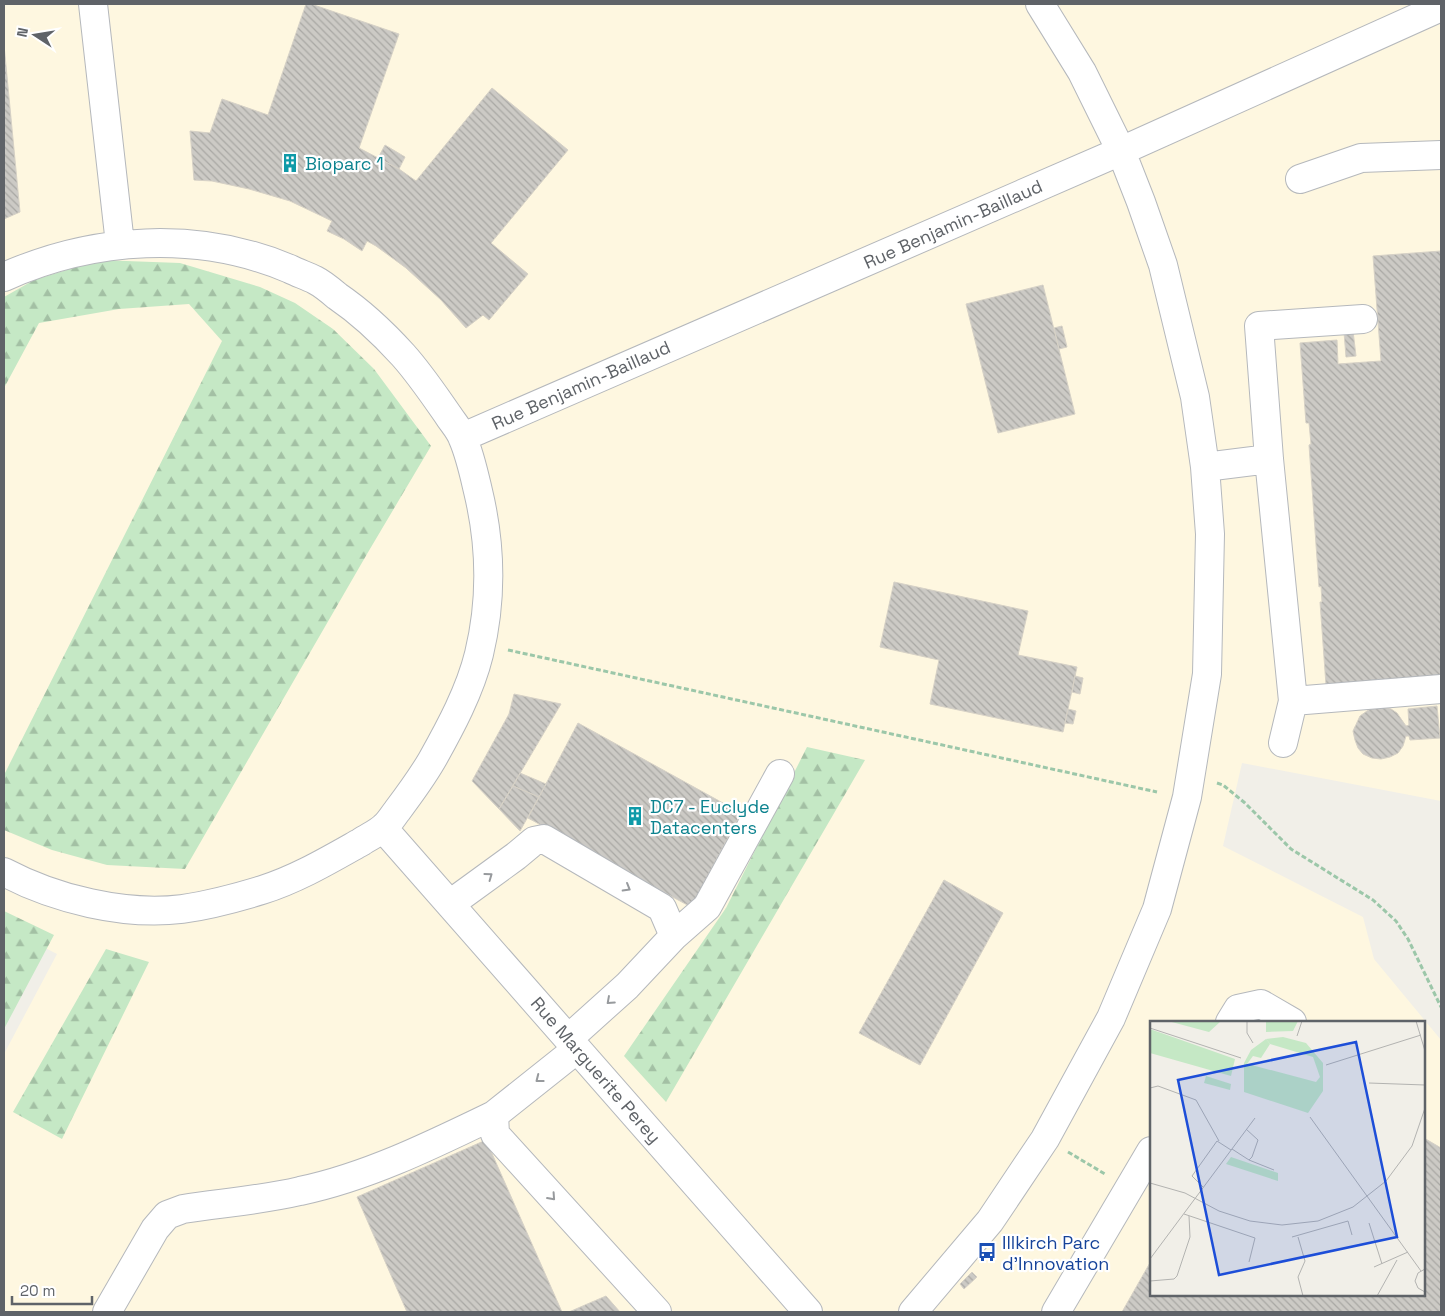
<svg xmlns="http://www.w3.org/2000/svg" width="1445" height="1316" viewBox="0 0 1445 1316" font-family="'Space Grotesk',sans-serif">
<defs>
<pattern id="forest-firs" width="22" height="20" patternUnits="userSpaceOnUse" patternTransform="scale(1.25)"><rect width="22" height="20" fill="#c5e8c5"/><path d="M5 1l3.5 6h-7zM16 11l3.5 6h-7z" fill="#a3c0a4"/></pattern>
<pattern id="building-back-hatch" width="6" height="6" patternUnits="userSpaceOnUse" patternTransform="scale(1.25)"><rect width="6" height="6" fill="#cccac5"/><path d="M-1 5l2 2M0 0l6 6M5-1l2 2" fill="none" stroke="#a9a8a4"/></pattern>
</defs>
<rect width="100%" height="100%" fill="#f1efe8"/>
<path fill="#fef7e0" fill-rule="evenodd" d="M 4,4 L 1441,4 L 1441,801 L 1242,763 L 1223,846 L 1363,917 L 1374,959 L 1441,1040 L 1441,1312 L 4,1312 L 4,1054 L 57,954 L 4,927 ZM 1151,1022 L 1424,1022 L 1424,1295 L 1151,1295 Z"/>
<path fill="url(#forest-firs)" d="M 99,260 L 180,263 L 260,287 L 295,303 L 333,329 L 374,369 L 431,446 L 367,554 L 185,869 L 107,865 L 52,850 L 4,830 L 4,775 L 222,341 L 189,304 L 119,309 L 39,323 L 4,388 L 4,297 L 34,280 Z
M 807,747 L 865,760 L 666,1102 L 624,1056 L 726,908 Z
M 4,911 L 54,935 L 4,1029 Z
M 106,949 L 149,962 L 62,1139 L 13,1112 Z"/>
<path fill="url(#building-back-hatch)" stroke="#d6d1c6" d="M 306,4 L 311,4 L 399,34 L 359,148 L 399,169 L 416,181 L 492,88 L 568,150 L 491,243 L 528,274 L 489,320 L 483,315 L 466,328 L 441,300 L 406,268 L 376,246 L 367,241 L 362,251 L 344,239 L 327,231 L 332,221 L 290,201 L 249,189 L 212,181 L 194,180 L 190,131 L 210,133 L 222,99 L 268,115 Z
M 4,45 L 20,212 L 4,219 Z
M 385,145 L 405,157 L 399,169 L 378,158 Z
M 1441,251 L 1441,676 L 1326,685 L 1320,602 L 1322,602 L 1321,586 L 1319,587 L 1309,445 L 1311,444 L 1309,423 L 1306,423 L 1300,343 L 1337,340 L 1338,364 L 1381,361 L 1373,256 Z
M 1043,285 L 1075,414 L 998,433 L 966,304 Z
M 1062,326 L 1067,347 L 1059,349 L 1054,328 Z
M 1353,331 L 1356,356 L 1346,357 L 1344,332 Z
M 894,582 L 1028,611 L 1018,655 L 1077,667 L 1063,732 L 930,704 L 939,660 L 880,647 Z
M 1075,676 L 1083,678 L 1080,694 L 1072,692 Z
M 514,694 L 561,704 L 499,809 L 472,781 L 509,714 Z
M 1437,706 L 1440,738 L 1410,740 L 1409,736 L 1406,736 L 1403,746 L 1398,753 L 1390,757 L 1381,759 L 1372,758 L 1363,754 L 1358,748 L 1355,740 L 1353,731 L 1360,716 L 1367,711 L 1372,708 L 1381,707 L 1391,709 L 1397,713 L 1406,726 L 1409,725 L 1408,709 Z
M 1068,709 L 1076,711 L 1073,724 L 1065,723 Z
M 578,723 L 741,813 L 691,907 L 528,818 Z
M 520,773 L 546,784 L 539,797 L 513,786 Z
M 513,786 L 539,797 L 520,831 L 499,809 Z
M 944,880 L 1003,913 L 920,1065 L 859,1033 Z
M 1424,1138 L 1441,1148 L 1441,1312 L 1122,1312 L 1151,1261 L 1151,1295 L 1424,1295 Z
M 486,1140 L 562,1312 L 407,1312 L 357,1197 Z
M 972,1272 L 977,1277 L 964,1289 L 960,1284 Z
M 606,1296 L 620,1312 L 569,1312 L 585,1305 Z"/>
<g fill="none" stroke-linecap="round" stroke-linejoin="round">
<g stroke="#b5b8bc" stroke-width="30">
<path id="minor" d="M 93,4 L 120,244
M 1300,179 L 1361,158 L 1441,155
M 4,277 C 93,237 198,230 290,269 C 298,273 307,276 315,280 C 323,284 330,290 337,296 C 362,313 383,333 403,355 C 420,374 434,395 448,415 C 453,423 460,430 463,439 C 470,455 474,474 478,491 C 491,545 492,600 479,654 C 470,691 450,728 432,760 C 421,779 409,795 397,811 C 393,816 389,823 384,827 C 378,833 368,837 361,842 C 329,860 297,879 262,890 C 236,898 210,905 182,909 C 124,916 55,899 4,872
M 463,437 L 1121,151 L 1441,7
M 1205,467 L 1269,459
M 1293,701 L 1441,689
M 1283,743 L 1293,701 L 1269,459 L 1259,326 L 1363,319
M 383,828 L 808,1312
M 450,904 L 516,856 L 534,841 L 544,839 L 662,908 L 674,936 L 627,986 L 568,1039
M 674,936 L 707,907 L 780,774
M 1230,1022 L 1238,1009 L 1261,1004 L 1292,1022
M 577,1049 L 494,1115 L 495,1134 L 657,1312
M 107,1312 L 155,1229 L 167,1215 L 183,1209 C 222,1203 262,1200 300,1191 C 367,1177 432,1145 494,1115
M 913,1312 L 990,1221 L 1045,1139 L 1111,1018 L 1157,909 L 1187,797 L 1207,674 L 1210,534 L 1205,467 L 1195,397 L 1163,265 L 1141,202 L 1121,151 L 1082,72 L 1040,4
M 1056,1312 L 1151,1151"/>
</g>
<path stroke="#9cc7a9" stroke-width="3" stroke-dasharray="5 2.5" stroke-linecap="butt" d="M 508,650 L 1157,792
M 1217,783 L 1223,785 L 1245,803 L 1291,849 L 1373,900 L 1396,921 L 1408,939 L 1441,1007
M 1068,1152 L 1105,1174"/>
<use href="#minor" stroke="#fff" stroke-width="28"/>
</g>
<defs><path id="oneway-chevron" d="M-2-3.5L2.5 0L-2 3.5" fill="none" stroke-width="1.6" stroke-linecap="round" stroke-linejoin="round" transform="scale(1.25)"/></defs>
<g stroke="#979a9d">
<use href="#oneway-chevron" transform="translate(489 876) rotate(-36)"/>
<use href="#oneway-chevron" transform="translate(627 888) rotate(30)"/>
<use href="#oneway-chevron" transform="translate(610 1001) rotate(138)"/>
<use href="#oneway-chevron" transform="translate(539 1079) rotate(142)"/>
<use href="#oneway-chevron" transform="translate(552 1197) rotate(48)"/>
</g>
<defs>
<g id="building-bare" transform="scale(1.5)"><path d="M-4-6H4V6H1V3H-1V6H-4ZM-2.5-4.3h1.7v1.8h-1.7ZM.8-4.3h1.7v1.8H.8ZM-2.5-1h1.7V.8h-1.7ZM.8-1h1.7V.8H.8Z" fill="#0f9aa8" stroke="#fff" stroke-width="2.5" paint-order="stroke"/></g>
<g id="bus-bare" transform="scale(1.5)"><path d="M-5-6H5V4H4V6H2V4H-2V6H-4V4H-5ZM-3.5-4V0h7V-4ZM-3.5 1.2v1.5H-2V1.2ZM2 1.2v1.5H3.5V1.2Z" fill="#1a4fb4" stroke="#fff" stroke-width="2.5" paint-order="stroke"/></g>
</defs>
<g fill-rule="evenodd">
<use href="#building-bare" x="290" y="163"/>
<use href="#building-bare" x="635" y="816"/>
<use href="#bus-bare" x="987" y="1252"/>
</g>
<g text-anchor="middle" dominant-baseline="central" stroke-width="4.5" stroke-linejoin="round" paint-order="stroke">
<g font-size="18" fill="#0d838f" stroke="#fff" text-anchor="start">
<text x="305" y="163">Bioparc 1</text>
<text x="650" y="806">DC7 - Euclyde<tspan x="650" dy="21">Datacenters</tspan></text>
</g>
<g font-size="18" fill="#5f6368" stroke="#fff">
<text transform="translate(953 224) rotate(-24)">Rue Benjamin-Baillaud</text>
<text transform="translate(581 385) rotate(-24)">Rue Benjamin-Baillaud</text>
<text transform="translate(596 1070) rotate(49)">Rue Marguerite Perey</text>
</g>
<g font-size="18" fill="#164399" stroke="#fff" text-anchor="start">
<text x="1002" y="1242">Illkirch Parc<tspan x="1002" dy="21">d'Innovation</tspan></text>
</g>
</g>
<g transform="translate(1150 1021)">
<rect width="275" height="275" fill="#f1efe8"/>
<path d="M 116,0 L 148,0 L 143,10 L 116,11 ZM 116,18 L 120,23 L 111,37 L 103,35 L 97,43 L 94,42 L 101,29 Z" fill="#c5e8c5"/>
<path d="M 18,0 L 67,0 L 70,1 L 59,11 ZM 0,8 L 85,38 L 81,55 L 0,32 ZM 133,16 L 156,22 L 173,42 L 173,70 L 158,92 L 94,71 L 94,42 L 166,61 L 170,56 L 163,36 L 120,23 L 116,18 ZM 56,55 L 81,63 L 80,69 L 54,62 ZM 81,136 L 128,152 L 128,160 L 76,143 Z" fill="#c5e8c5"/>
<path fill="none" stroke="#b3b3b1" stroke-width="1" d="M 97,0 L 97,12 L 103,22M 266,0 L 275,30M 0,7 L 91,37M 147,15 L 152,0M 176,44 L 271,14M 219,62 L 275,64M 0,67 L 8,65 L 46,79 L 69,120M 160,96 L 271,250M 82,128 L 99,139 L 102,136 L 108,119 L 96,108M 99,139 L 124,149M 0,162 L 35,172 L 69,190 L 100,200 L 132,204 L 168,200 L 203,186 L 236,160 L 262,125 L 275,87M 53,166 L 42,155 L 67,120 L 81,129M 34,193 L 105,217 L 99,241M 219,202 L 232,243M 142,216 L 198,200 L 202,214M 148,216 L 155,240 L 148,256 L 153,275M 0,238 L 105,97M 224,246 L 258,231M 275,248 L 268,252 L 265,260 L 268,267 L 275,271M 0,260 L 24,258 L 27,255 L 40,216 L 39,195M 227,275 L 247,239"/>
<path fill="#1d4ed8" fill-opacity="0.15" stroke="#1d4ed8" stroke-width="2.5" d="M 206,21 L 247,216 L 69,254 L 28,59 Z"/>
<rect width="275" height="275" fill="none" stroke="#5f6368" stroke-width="2.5"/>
</g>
<rect width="1445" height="1316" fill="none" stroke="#5f6368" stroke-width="10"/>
<g transform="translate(35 35) rotate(282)" stroke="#ffffff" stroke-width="4" paint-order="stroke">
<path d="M0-4L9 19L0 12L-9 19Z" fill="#5f6368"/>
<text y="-8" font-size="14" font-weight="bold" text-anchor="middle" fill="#5f6368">N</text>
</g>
<path d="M12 1296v8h80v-8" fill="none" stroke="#5f6368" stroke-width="2.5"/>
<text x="20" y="1296" font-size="15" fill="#5f6368" stroke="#ffffff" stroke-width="4" paint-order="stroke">20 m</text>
</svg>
